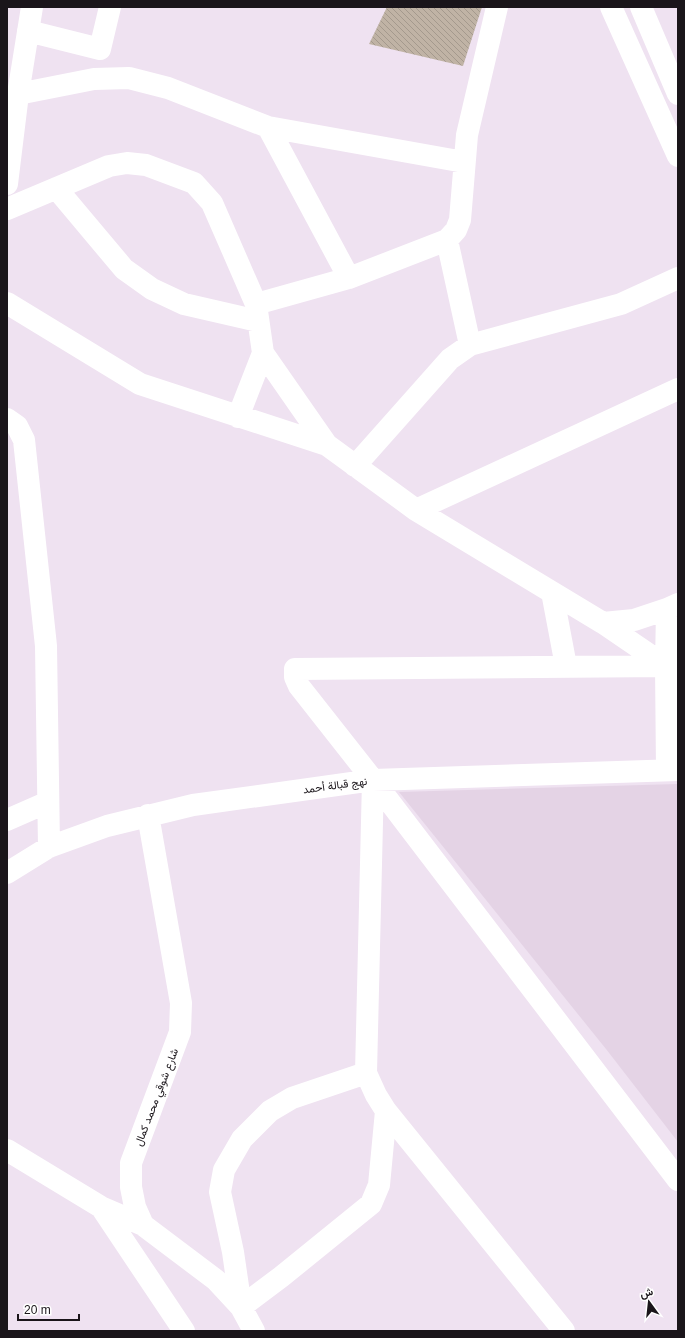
<svg xmlns="http://www.w3.org/2000/svg" width="685" height="1338" viewBox="0 0 685 1338" font-family="Arial,Vazirmatn,sans-serif">
<defs>
<pattern id="building-back-hatch" width="6" height="6" patternUnits="userSpaceOnUse"><rect width="6" height="6" fill="#c0b3a5"/><path d="M-1 5l2 2M0 0l6 6M5-1l2 2" fill="none" stroke="#a4998d"/></pattern>
</defs>
<rect width="100%" height="100%" fill="#efe2f1"/>
<path fill="#e4d3e5" d="M 678,784 L 678,1142 L 606,1049 L 399,792 Z"/>
<path fill="url(#building-back-hatch)" d="M 387,7 L 482,7 L 463,66 L 369,44 Z"/>
<g fill="none" stroke-linecap="round" stroke-linejoin="round">
<path stroke="#fff" stroke-width="22" d="M 28,31 L 100,49 L 110,7
M 18,94 L 94,79 L 129,78 L 168,88 L 268,127
M 7,184 L 18,94 L 32,7
M 56,188 L 124,269 L 152,289 L 184,304 L 258,321
M 7,209 L 109,166 L 127,163 L 146,165 L 194,183 L 212,203 L 256,304
M 447,240 L 470,345
M 349,278 L 268,127 L 464,162
M 7,303 L 140,384 L 327,445 L 416,510 L 603,623 L 666,666
M 238,417 L 263,353
M 7,419 L 17,426 L 24,440 L 46,646 L 49,847
M 327,445 L 263,353 L 256,304 L 349,278 L 447,240 L 456,230 L 460,220 L 467,135 L 497,7
M 355,466 L 450,359 L 470,345 L 621,304 L 678,278
M 416,510 L 678,389
M 552,592 L 566,666
M 603,623 L 634,620 L 667,609
M 666,666 L 295,669 L 295,677 L 299,686 L 373,780 L 678,1180
M 667,770 L 666,666 L 667,609 L 678,604
M 373,780 L 366,1073 L 376,1095 L 386,1111 L 564,1331
M 148,815 L 181,1003 L 180,1032 L 131,1163 L 131,1187 L 135,1207 L 143,1225 L 216,1280 L 241,1307 L 254,1331
M 7,820 L 48,802
M 7,873 L 49,847 L 107,826 L 193,805 L 373,780 L 678,770
M 366,1073 L 292,1098 L 270,1111 L 242,1139 L 224,1170 L 220,1192 L 233,1252 L 241,1307 L 281,1277 L 371,1204 L 379,1185 L 386,1111
M 7,1150 L 101,1207 L 143,1225
M 101,1207 L 184,1331"/>
<path stroke="#fff" stroke-width="22" d="M 611,7 L 678,156
M 641,7 L 678,94"/>
</g>
<g text-anchor="middle" dominant-baseline="central" stroke-width="4" stroke-linejoin="round" paint-order="stroke">
<g font-size="11" fill="#1a151a" stroke="#fff">
<text transform="translate(335 785) rotate(-8)">نهج قبالة أحمد</text>
<text transform="translate(156 1097) rotate(-69)">شارع شوقي محمد كمال</text>
</g>
</g>
<rect width="685" height="1338" fill="none" stroke="#1a151a" stroke-width="16"/>
<g transform="translate(649 1302) rotate(345)" stroke="#ffffff" stroke-width="3" paint-order="stroke">
<path d="M0-3L7 15L0 10L-7 15Z" fill="#1a151a"/>
<text y="-6" font-size="11" font-weight="bold" text-anchor="middle" fill="#1a151a">ش</text>
</g>
<path d="M18 1314v6h61v-6" fill="none" stroke="#1a151a" stroke-width="2"/>
<text x="24" y="1314" font-size="12" fill="#1a151a" stroke="#ffffff" stroke-width="3" paint-order="stroke">20 m</text>
</svg>
